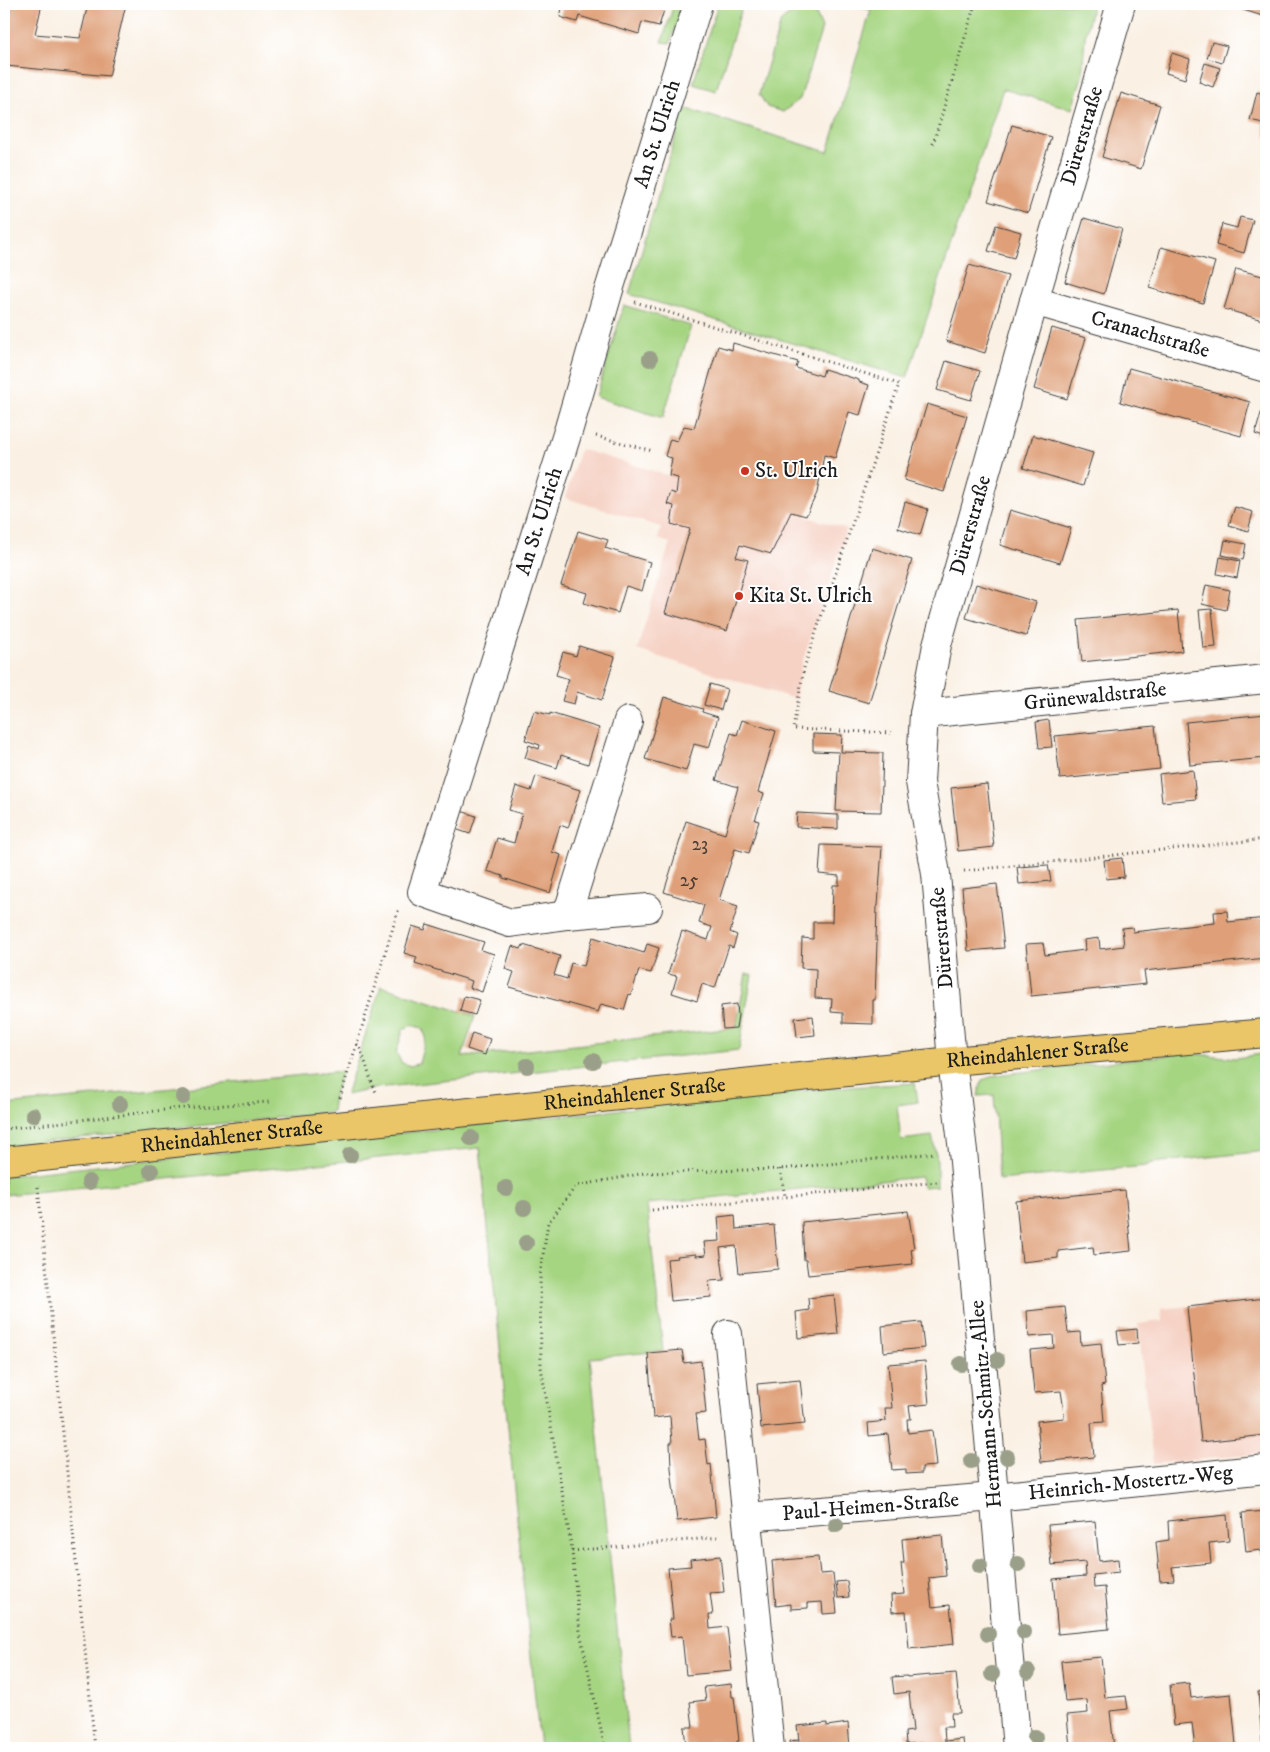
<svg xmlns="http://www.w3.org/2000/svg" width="1270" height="1752" viewBox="0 0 1270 1752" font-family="'IM FELL DW Pica',serif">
<rect width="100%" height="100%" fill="#fff"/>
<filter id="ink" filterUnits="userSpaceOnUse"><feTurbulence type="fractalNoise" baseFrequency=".02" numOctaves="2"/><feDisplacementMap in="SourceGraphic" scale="10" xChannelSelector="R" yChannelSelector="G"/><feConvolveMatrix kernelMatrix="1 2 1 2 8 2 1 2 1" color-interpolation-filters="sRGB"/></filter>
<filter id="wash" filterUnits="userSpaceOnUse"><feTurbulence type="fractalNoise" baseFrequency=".0096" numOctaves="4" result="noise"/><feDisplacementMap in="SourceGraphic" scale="20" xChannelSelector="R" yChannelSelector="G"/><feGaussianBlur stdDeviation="1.12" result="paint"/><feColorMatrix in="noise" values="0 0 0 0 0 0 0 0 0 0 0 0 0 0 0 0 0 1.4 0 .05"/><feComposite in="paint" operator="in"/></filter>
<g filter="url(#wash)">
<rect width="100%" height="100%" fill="#faf0e3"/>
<path fill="#f6d2c5" d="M 580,449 L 847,529 L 801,666 L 795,699 L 637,650 L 670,543 L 658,539 L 661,527 L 565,498 Z
M 1266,1298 L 1266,1453 L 1153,1464 L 1138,1324 L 1162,1321 L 1161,1309 Z"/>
<path fill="#a6d582" stroke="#61784f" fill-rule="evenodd" d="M 674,4 L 683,4 L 670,43 L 662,42 Z
M 718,4 L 743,4 L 716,91 L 693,84 Z
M 852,4 L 1093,4 L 1085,37 L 1082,76 L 1072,109 L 1003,89 L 907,378 L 629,294 L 684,108 L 828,152 L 871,10 Z
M 796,9 L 816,14 L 822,28 L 800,99 L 783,112 L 767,107 L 759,94 L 781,21 Z
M 624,305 L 691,326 L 663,418 L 596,397 Z
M 746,974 L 752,975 L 739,1050 L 377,1088 L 346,1095 L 381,986 L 475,1016 L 462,1057 L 736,1028 ZM 411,1025 L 422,1028 L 426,1037 L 419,1063 L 411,1066 L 402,1063 L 396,1053 L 403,1030 Z
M 1186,1053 L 1236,1058 L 1261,1054 L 1262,1066 L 1266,1066 L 1266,1151 L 1152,1163 L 1146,1166 L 999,1180 L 994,1095 L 978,1096 L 982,1080 L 997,1075 Z
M 342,1071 L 334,1094 L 332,1112 L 4,1146 L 4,1105 Z
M 915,1083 L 918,1102 L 897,1105 L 901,1140 L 932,1136 L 937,1158 L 937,1186 L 923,1187 L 921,1177 L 647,1204 L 663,1351 L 590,1358 L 629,1748 L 540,1748 L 480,1148 L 4,1195 L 4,1176 L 690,1102 L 833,1088 Z"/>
<g id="blocks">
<path fill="#dfa079" d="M 11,4 L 42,4 L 35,34 L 80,38 L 88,4 L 126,4 L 109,76 L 6,66 L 5,76 L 4,76 L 4,65 L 6,66 L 4,60 L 4,33 Z
M 563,4 L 581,9 L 583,4 L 666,4 L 659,26 L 642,22 L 639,34 L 579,16 L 577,22 L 560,17 Z
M 1224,4 L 1266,4 L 1266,17 Z
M 1212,42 L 1227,46 L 1222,63 L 1207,58 Z
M 1172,53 L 1190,59 L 1185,79 L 1166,73 Z
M 1205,63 L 1220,68 L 1213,87 L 1199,82 Z
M 1257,92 L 1266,95 L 1266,139 L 1263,123 L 1250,120 Z
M 1121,93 L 1160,105 L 1141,169 L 1102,157 Z
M 1012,125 L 1051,137 L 1028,213 L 988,201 Z
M 1240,217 L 1253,220 L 1244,253 L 1216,245 L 1222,224 L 1237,228 Z
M 1084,218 L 1122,229 L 1104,294 L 1065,282 Z
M 996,225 L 1021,232 L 1014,258 L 988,251 Z
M 1161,247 L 1215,262 L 1203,303 L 1149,288 Z
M 969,265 L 1008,276 L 985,353 L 946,341 Z
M 1236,269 L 1266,277 L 1266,321 L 1224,309 Z
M 1052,328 L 1086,338 L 1067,399 L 1034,389 Z
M 733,343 L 798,362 L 796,368 L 822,376 L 824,369 L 859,380 L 859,382 L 869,385 L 860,415 L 849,412 L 835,458 L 824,455 L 817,493 L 806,516 L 791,512 L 771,554 L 740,545 L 736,557 L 748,560 L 727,631 L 665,613 L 690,529 L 671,524 L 674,506 L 667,504 L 671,492 L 676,494 L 678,478 L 669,476 L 672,458 L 665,456 L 670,439 L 677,441 L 684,426 L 694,428 L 718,346 L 732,350 Z
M 946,361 L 980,371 L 971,400 L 937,390 Z
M 1129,368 L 1250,402 L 1241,436 L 1120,402 Z
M 927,404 L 967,416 L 944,492 L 904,480 Z
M 1262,410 L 1266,411 L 1266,438 L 1255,434 Z
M 1033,435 L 1093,453 L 1083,486 L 1023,468 Z
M 905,502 L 928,509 L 920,535 L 898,528 Z
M 1235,507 L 1253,512 L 1248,531 L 1229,525 Z
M 1010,510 L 1071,528 L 1060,563 L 1000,545 Z
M 578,531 L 608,540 L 605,548 L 650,562 L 642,591 L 626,586 L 618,613 L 584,603 L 587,593 L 561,585 Z
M 1225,540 L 1246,544 L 1243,560 L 1222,555 Z
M 872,548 L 912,560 L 869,703 L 829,691 Z
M 1220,557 L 1240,561 L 1237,578 L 1217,574 Z
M 976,584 L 1036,602 L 1026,636 L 966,618 Z
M 1206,585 L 1230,590 L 1226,610 L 1202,604 Z
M 1212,609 L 1216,647 L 1203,648 L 1199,610 Z
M 1178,610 L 1182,651 L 1082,662 L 1078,620 Z
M 579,646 L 615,657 L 602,700 L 577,692 L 574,704 L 562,701 L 569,679 L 556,675 L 563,652 L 576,656 Z
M 710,684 L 727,689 L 721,710 L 704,705 Z
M 664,697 L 703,709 L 702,712 L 718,717 L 709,748 L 694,744 L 686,771 L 645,759 Z
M 534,711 L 550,715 L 550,713 L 599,728 L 588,764 L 561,755 L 557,768 L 525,758 L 529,745 L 539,749 L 540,745 L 525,740 Z
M 1266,714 L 1266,758 L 1190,765 L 1186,722 Z
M 742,720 L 776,731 L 758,792 L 764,794 L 755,820 L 759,821 L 749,853 L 735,849 L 719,900 L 738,906 L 730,932 L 737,935 L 733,948 L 729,946 L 715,988 L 702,984 L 697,1001 L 672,993 L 677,976 L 668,974 L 682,931 L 708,940 L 712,927 L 699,923 L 704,905 L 664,892 L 686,821 L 725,834 L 738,787 L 716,780 L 731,733 L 737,735 Z
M 1049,720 L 1052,747 L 1039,748 L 1036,722 Z
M 1155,726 L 1160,769 L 1060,779 L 1055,736 Z
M 813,734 L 842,735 L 841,752 L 883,753 L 881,812 L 836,811 L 839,752 L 813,751 Z
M 1193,770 L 1196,799 L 1162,802 L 1159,774 Z
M 536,776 L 580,790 L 568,828 L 560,825 L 556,838 L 552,852 L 561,855 L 550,893 L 503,878 L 503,876 L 487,871 L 497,838 L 514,843 L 522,814 L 509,810 L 516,786 L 531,791 Z
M 987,784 L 994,847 L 958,851 L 951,788 Z
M 461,811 L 476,816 L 470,834 L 455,829 Z
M 797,813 L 838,815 L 838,829 L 796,827 Z
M 821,845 L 882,847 L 878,906 L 877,906 L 876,941 L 877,941 L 875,1000 L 873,1000 L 873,1024 L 843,1023 L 843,1013 L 831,1012 L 832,999 L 815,998 L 816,969 L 801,968 L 802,938 L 813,939 L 813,922 L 832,922 L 833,885 L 839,885 L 839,876 L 819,874 Z
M 1122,858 L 1124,877 L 1106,879 L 1104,860 Z
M 1048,865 L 1051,881 L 1019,884 L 1017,867 Z
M 997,884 L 1004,948 L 968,951 L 962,888 Z
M 1227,911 L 1228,922 L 1266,918 L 1266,958 L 1144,971 L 1146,984 L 1031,996 L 1026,944 L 1043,943 L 1045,955 L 1085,950 L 1084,940 L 1099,938 L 1100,949 L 1124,946 L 1122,928 L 1132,927 L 1133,932 L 1215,923 L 1214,912 Z
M 427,924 L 484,942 L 481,950 L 494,954 L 482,992 L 470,988 L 472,981 L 415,963 L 417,957 L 404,953 L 412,926 L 425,930 Z
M 593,937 L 644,953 L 647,944 L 659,948 L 651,973 L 639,970 L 631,995 L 629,994 L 624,1010 L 601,1004 L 598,1012 L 509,987 L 514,972 L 505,969 L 512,946 L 521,949 L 523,945 L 560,956 L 554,975 L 567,979 L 571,963 L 584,966 Z
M 464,996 L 480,1000 L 475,1015 L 460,1011 Z
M 737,1004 L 738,1015 L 736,1028 L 723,1029 L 721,1006 Z
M 813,1016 L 815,1035 L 797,1037 L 795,1018 Z
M 472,1033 L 490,1039 L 485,1055 L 467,1049 Z
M 1125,1190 L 1131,1251 L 1094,1255 L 1093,1247 L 1058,1251 L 1058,1258 L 1022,1262 L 1016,1201 Z
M 908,1211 L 914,1248 L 911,1249 L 913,1264 L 808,1275 L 806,1260 L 804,1260 L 802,1222 Z
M 735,1215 L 736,1229 L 774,1225 L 778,1269 L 739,1273 L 736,1246 L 720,1248 L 724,1280 L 709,1281 L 711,1297 L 671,1301 L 667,1259 L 678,1258 L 677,1256 L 696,1254 L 696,1256 L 706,1255 L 704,1242 L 720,1241 L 718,1217 Z
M 834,1295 L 838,1334 L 798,1338 L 796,1312 L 809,1310 L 808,1298 Z
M 1266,1298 L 1266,1435 L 1201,1442 L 1187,1307 Z
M 1065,1307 L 1068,1333 L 1080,1332 L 1081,1345 L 1101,1343 L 1105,1385 L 1101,1386 L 1104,1422 L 1091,1423 L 1094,1457 L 1041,1462 L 1037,1421 L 1064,1418 L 1063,1404 L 1061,1391 L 1034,1393 L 1030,1350 L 1054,1348 L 1053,1335 L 1029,1337 L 1027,1311 Z
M 921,1322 L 924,1348 L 884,1352 L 882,1326 Z
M 1137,1329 L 1138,1343 L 1119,1345 L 1117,1331 Z
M 682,1350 L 684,1363 L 701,1361 L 706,1413 L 696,1414 L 699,1440 L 705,1439 L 708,1465 L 711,1464 L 716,1517 L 677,1521 L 671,1468 L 670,1443 L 672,1443 L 670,1416 L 653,1418 L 648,1353 Z
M 925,1361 L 929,1404 L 909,1406 L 911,1419 L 907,1419 L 908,1433 L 932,1430 L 936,1466 L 922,1467 L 922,1473 L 906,1474 L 906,1469 L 892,1470 L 888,1434 L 869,1436 L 868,1423 L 886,1421 L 885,1408 L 892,1408 L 888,1364 Z
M 800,1380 L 805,1424 L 761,1428 L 757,1384 Z
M 1266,1511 L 1266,1554 L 1261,1555 L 1260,1550 L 1246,1552 L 1242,1513 Z
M 1227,1515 L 1229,1541 L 1209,1543 L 1211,1563 L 1172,1567 L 1174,1580 L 1160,1581 L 1156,1542 L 1169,1540 L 1168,1521 Z
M 1095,1521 L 1099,1561 L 1118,1559 L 1119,1572 L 1093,1575 L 1094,1588 L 1105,1587 L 1109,1629 L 1058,1634 L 1053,1579 L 1086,1576 L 1085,1562 L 1052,1565 L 1048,1525 Z
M 942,1535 L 946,1576 L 929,1578 L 930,1591 L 932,1607 L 950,1605 L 954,1644 L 909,1649 L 906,1611 L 892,1612 L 891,1595 L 904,1594 L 901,1563 L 904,1563 L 902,1539 Z
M 720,1556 L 724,1592 L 710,1593 L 713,1615 L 709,1615 L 710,1629 L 727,1627 L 732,1671 L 686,1675 L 682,1636 L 671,1637 L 669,1619 L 673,1619 L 668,1568 L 691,1566 L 690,1559 Z
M 818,1557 L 820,1574 L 833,1573 L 837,1613 L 823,1614 L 822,1602 L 808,1603 L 808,1608 L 791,1609 L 791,1604 L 776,1606 L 772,1561 Z
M 847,1581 L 849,1597 L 838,1598 L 836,1582 Z
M 1101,1657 L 1105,1698 L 1126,1696 L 1128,1709 L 1110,1711 L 1114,1748 L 1070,1748 L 1067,1715 L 1088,1713 L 1087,1700 L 1065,1702 L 1061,1661 Z
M 956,1673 L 960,1713 L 951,1713 L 952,1727 L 944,1727 L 945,1741 L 963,1739 L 964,1748 L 923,1748 L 923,1743 L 906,1744 L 905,1732 L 913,1731 L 909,1692 L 894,1694 L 892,1677 L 907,1676 L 907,1677 Z
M 1189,1683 L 1191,1698 L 1231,1694 L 1236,1745 L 1195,1748 L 1192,1723 L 1174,1725 L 1170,1685 Z
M 731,1684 L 732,1697 L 734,1697 L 739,1741 L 737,1741 L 737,1748 L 711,1748 L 710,1744 L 686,1746 L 684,1727 L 693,1727 L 690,1702 L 706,1700 L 704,1687 Z
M 1266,1691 L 1266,1742 L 1262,1742 L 1258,1692 Z
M 827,1723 L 827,1726 L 848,1723 L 850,1748 L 790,1748 L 789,1741 L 799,1740 L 797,1726 Z"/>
</g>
</g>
<g filter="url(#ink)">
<use href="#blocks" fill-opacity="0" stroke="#3d3c3a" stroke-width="1"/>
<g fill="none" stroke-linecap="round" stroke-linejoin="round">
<g stroke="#3d3c3a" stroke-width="30">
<g id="minor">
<path id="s1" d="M 1034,301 L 1266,368"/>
<path id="s2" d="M 924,714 L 1266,679"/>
<path id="s3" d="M 648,908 L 567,915 L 510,923 L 422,892 L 569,428 L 608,293 L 698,4"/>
<path d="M 567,915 L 628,721"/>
<path d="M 728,1334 L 770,1748"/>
<path id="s4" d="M 747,1517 L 994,1497 L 1266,1469"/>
<path id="s5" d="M 1017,1748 L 963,1151 L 952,1061 L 936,874 L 920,782 L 924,714 L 937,645 L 1034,301 L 1121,4"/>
</g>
</g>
<g stroke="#3d3c3a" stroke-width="30">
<g id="major">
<path id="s6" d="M 4,1161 L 952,1061 L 1266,1033"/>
</g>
</g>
<path stroke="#3d3c3a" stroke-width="3" stroke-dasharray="1 4" stroke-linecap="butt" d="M 933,144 L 975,4
M 635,302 L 899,384 L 804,668 L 793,729 L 894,733
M 596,436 L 653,451
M 964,871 L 1266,839
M 357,1044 C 367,1060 368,1078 377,1094
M 340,1098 L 399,908
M 4,1129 L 181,1108 L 269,1102
M 780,1169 L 785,1196
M 38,1187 L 95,1748
M 652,1210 L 937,1182
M 572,1551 L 720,1537
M 605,1748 L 580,1632 L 572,1551 L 541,1367 L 540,1275 L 548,1223 L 576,1186 L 645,1173 L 780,1169 L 935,1153"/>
<use href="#minor" stroke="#fff" stroke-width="28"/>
<use href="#major" stroke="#eac669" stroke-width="28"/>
</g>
<g fill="#9a9f89">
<circle cx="650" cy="359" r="8"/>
<circle cx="593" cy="1061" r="8"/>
<circle cx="527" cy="1066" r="8"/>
<circle cx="183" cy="1097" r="8"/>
<circle cx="120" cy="1104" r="8"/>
<circle cx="33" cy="1115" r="8"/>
<circle cx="471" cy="1138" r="8"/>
<circle cx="350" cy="1155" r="8"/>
<circle cx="151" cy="1171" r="8"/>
<circle cx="89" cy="1182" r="8"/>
<circle cx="506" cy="1188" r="8"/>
<circle cx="524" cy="1208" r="8"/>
<circle cx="526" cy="1243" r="8"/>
<circle cx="997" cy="1360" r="8"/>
<circle cx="961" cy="1364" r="8"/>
<circle cx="1007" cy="1457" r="8"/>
<circle cx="971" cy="1461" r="8"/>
<circle cx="836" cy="1525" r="8"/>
<circle cx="1018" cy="1564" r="8"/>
<circle cx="980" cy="1566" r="8"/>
<circle cx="1024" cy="1632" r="8"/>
<circle cx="988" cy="1634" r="8"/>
<circle cx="1028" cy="1672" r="8"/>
<circle cx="992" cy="1674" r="8"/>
<circle cx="1035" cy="1737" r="8"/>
</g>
</g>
<g fill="#c8321e" stroke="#fff" stroke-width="2">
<circle cx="745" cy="471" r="5"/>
<circle cx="739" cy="596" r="5"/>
</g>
<g text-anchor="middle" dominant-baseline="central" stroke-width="4" stroke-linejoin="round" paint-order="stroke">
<g font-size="19" fill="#4d3d33">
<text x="700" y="844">23</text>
<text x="689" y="880">25</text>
</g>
<g font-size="21" fill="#1c1c1c" stroke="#fff">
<text stroke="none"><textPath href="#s3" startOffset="1026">An St. Ulrich</textPath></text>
<text stroke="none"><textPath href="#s5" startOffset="1639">Dürerstraße</textPath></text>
<text stroke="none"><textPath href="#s1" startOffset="121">Cranachstraße</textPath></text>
<text stroke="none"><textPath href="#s3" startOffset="621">An St. Ulrich</textPath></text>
<text stroke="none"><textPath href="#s5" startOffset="1234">Dürerstraße</textPath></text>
<text stroke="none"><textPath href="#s2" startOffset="172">Grünewaldstraße</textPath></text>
<text transform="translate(942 938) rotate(-95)">Dürerstraße</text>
<text stroke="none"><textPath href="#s6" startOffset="1039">Rheindahlener Straße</textPath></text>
<text stroke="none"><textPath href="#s6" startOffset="634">Rheindahlener Straße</textPath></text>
<text stroke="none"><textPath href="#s6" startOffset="229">Rheindahlener Straße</textPath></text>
<text transform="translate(986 1404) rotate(-95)">Hermann-Schmitz-Allee</text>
<text stroke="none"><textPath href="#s4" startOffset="385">Heinrich-Mostertz-Weg</textPath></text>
<text stroke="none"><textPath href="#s4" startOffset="124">Paul-Heimen-Straße</textPath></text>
</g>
<g font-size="21" fill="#1c1c1c" stroke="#fff" text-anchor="start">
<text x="755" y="471">St. Ulrich</text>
<text x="749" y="596">Kita St. Ulrich</text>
</g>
</g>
<rect width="1270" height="1752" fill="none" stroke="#fff" stroke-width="20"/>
</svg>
